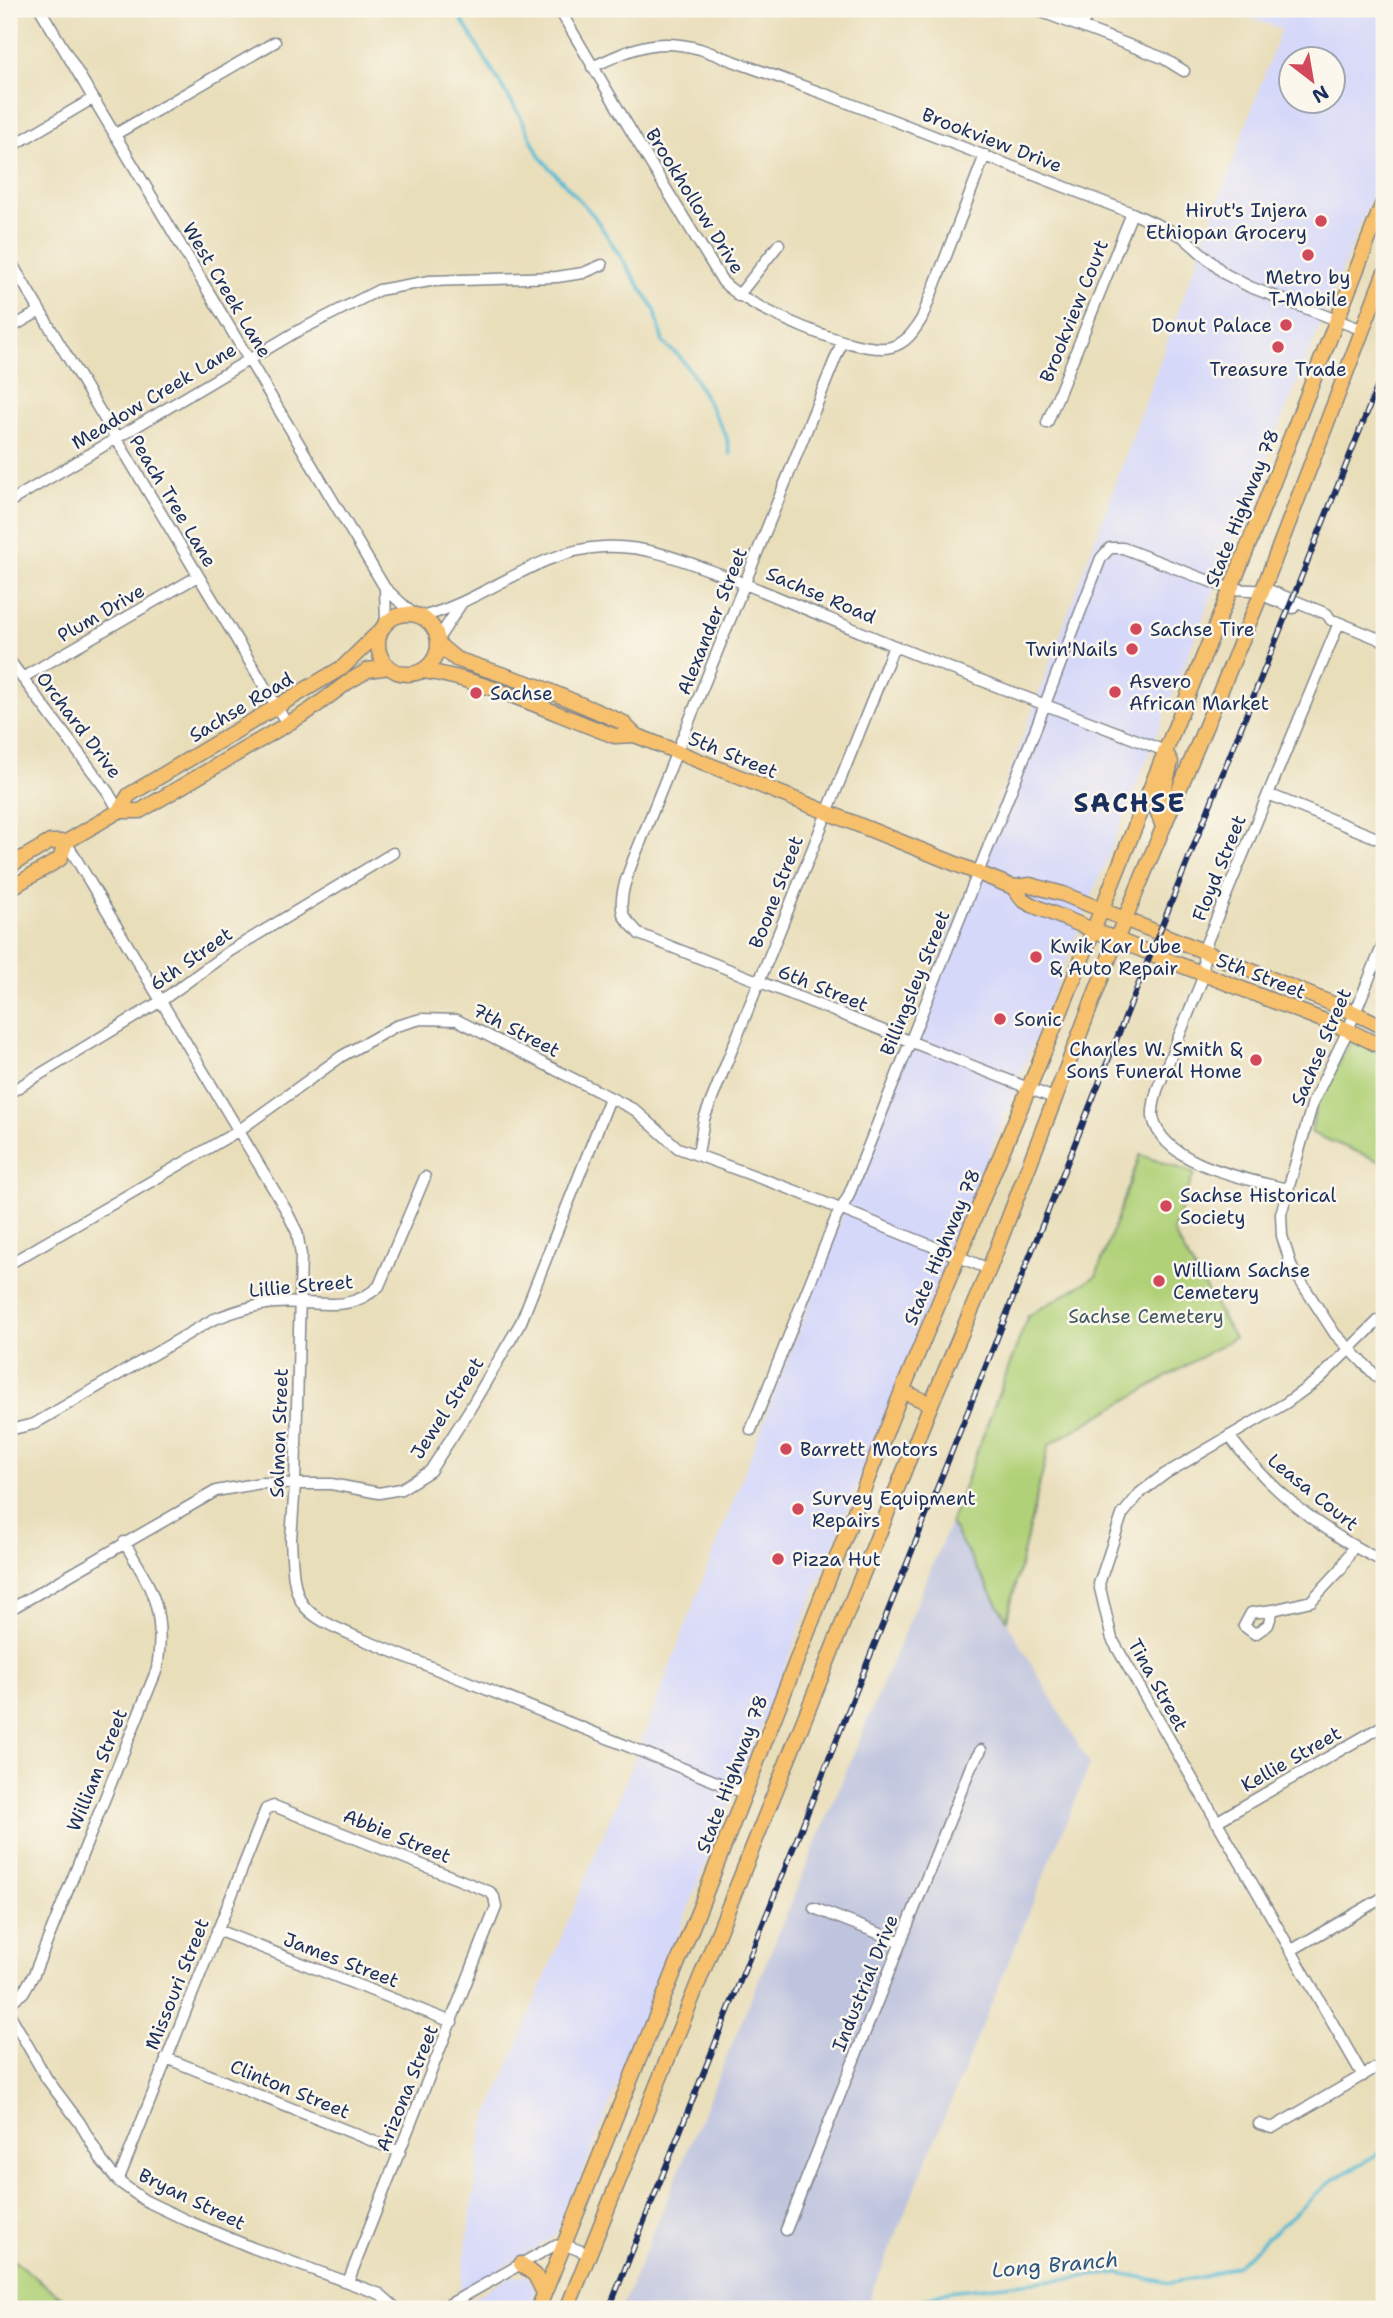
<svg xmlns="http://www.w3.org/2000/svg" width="1393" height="2318" viewBox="0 0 1393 2318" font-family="'Shantell Sans',sans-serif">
<rect width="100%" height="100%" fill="#fbf7ec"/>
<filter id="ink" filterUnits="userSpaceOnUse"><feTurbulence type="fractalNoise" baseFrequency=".0143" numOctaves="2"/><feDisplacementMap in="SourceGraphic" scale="14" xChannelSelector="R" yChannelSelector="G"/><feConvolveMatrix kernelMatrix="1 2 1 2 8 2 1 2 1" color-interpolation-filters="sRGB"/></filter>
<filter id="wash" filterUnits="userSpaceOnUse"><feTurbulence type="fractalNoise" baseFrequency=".00686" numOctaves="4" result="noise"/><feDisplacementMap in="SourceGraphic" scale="28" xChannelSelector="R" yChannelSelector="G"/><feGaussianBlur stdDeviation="1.57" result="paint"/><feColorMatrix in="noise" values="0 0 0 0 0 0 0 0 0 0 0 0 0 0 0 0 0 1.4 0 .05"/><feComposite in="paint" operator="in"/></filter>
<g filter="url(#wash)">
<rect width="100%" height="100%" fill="#e9deba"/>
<path fill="#d6d8f9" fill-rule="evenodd" d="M 1225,9 L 1384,9 L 1384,165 L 564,2220 L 556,2234 L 543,2244 L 460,2292 L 482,2131 L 638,1750 L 973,874 L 1281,29 ZM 1292,60 L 1334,60 L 1334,102 L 1292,102 Z
M 527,2275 L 536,2290 L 529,2309 L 454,2309 L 508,2277 Z"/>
<path fill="#bec3de" d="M 950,1523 L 1090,1765 L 867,2305 L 858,2309 L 621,2309 Z"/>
<path fill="#b1d178" stroke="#66806b" stroke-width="2" d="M 1352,1039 L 1384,1055 L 1384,1163 L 1311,1133 L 1316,1105 Z
M 1140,1155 L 1194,1173 L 1173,1232 L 1234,1338 L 1049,1445 L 1007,1620 L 950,1523 L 1028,1316 L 1096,1276 Z
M 9,2257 L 77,2309 L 9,2309 Z"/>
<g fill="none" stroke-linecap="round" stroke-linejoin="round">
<path stroke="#53b9d2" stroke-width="3.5" d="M 455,9 L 520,116 L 540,157 L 594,216 L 655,310 L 663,343 L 679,356 L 691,372 L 726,435 L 730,454
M 897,2309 L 948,2291 L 1119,2273 L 1170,2283 L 1206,2276 L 1237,2265 L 1330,2182 L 1384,2150"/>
</g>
</g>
<g filter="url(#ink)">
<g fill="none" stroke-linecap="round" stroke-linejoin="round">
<g stroke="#82868c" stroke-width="13">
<path id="minor" d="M 40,9 L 385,588 L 414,615
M 559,9 L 640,146 L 723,282 C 747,307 857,356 891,347 C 907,343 914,331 922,318 L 985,155
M 1034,9 L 1163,58 L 1184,71
M 1082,26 L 1089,9
M 592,67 C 634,48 654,37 700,49 L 833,97 L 1132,213 L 1182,236 L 1225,274 L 1250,287 L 1363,330
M 114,135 L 275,42
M 9,148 L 92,99
M 9,259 L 287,724
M 738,296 L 779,244
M 9,329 L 40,311
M 842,342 L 642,838 C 635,857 615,896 624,916 C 627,922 635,928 639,934 L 1056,1099
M 1047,423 L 1132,213
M 9,502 L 294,333 L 379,290 L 430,281 L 557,277 L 583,273 L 602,265
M 385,588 L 386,622
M 1262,592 L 1269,598 L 1293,608
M 420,617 C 482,603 537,550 602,547 C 645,544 685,561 725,576 C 781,598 836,622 892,645 C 982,682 1074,715 1165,751
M 1335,621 L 1384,641
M 438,639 L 461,604
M 9,660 L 108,792 L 119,811
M 22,678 L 198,576
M 1268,794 L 1384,841
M 66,842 L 286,1210 L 297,1232 L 301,1255 L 295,1484 L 291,1539 C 294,1608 297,1611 359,1638 L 744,1793
M 1384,942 L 1348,1030 L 1313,1102 L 1281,1214 L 1282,1236 L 1292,1268 L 1335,1334 L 1384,1384
M 9,1093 L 161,1001 L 230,951 L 393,853
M 698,1154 L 704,1119 L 894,646
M 1287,1189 C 1248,1179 1162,1165 1153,1117 C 1152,1108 1155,1099 1157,1090 L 1204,975 L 1203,951 L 1339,623
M 9,1264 L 238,1131 L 342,1056 L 396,1026 L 421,1019 L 457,1020 L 635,1110 L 678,1148 L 793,1190 L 989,1269
M 9,1430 L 34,1424 L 212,1320 C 232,1312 253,1305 275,1303 C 313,1299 347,1316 379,1286 L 425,1177
M 751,1430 L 836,1218 L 848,1197 L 1034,733 L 1101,558 L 1110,548 L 1123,548 L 1230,589 L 1271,591 L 1327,614 L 1331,620
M 1229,1436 C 1270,1490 1324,1533 1384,1562
M 9,1610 L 216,1491 L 261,1483 L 295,1484 L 331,1484 L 379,1493 L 401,1489 L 430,1471 L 468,1412 L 521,1322 L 610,1098
M 1273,1610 L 1311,1601 L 1341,1569 L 1353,1547
M 1273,1610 L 1268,1625 L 1255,1634 L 1244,1626 L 1251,1613 Z
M 1216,1822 L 1384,1725
M 814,1908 L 901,1942
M 217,1930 L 452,2022
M 1290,1951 L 1384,1897
M 9,2003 L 23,1993 L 34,1974 L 157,1669 C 166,1611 153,1589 124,1542
M 9,2013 L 47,2079 L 80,2123 L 102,2161 L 118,2181 L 144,2200 L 188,2221 L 253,2248 L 380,2294 L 397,2309
M 166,2058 L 400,2152
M 1363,2076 L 1112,1639 L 1099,1584 L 1122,1515 L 1140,1493 L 1165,1474 L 1286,1403 L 1319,1379 L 1384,1315
M 1259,2124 L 1272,2128 L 1384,2063
M 118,2181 L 266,1809 L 274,1806 L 490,1892 L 494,1897 L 496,1907 L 348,2282
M 786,2230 L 952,1814 L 971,1766 L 981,1750
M 441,2309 L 553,2246 L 565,2245 L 589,2254"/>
</g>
<g stroke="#82868c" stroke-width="17">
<path id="major" d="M378 644a30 30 0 1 1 60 0a30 30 0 1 1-60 0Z
M 439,645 L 456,659 L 540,687 L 622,722 L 635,735 L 1013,887 L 1030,885 L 1063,894 L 1355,1013 L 1384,1027
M 424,671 C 487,680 554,714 615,736 L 635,735
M 119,811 L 140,811 L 309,711 L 348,682 L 368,670 L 389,667
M 1162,824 L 1158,813 L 1171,762 L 1165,751
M 9,866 L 50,842 L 66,842 L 119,811 L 129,795 L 343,667 L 380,631
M 1013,887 L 1023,900 L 1032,905 L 1152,954 L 1348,1030 L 1384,1048
M 9,889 L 60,859 L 66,842
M 902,1391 L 931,1404
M 521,2264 L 535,2275 L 544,2293
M 538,2309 L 697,1915 L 902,1391 L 1056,1023 L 1250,541 L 1384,200
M 567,2309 L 931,1404 L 989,1269 L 1116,940 L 1262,592 L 1384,274"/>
</g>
<use href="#minor" stroke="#fff" stroke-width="10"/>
<use href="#major" stroke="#f7c06c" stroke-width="14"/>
<g stroke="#1b2f5e" stroke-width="6">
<path id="rail" d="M 609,2309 L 1384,370"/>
</g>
<use href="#rail" stroke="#fbf7ec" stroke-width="3.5" stroke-dasharray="10" stroke-linecap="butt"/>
</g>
</g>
<g fill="#d1495b" stroke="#fbf7ec" stroke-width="2.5">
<circle cx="1321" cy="221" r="7"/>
<circle cx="1308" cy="255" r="7"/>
<circle cx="1286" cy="325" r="7"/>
<circle cx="1278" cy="347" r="7"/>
<circle cx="1136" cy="629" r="7"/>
<circle cx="1132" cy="649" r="7"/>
<circle cx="1115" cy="692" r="7"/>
<circle cx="476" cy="693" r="7"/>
<circle cx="1036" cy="957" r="7"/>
<circle cx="1000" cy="1019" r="7"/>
<circle cx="1256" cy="1060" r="7"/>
<circle cx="1166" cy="1206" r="7"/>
<circle cx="1159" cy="1281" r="7"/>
<circle cx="786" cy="1449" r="7"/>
<circle cx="798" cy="1509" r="7"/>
<circle cx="778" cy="1559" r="7"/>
</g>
<g text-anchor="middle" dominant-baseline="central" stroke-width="5" stroke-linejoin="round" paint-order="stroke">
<g font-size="19" fill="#1b2f5e" stroke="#fbf7ec">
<text transform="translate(992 140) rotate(21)">Brookview Drive</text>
<text transform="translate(695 201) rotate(58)">Brookhollow Drive</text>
<text transform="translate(227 290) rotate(59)">West Creek Lane</text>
<text transform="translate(1074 311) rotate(-68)">Brookview Court</text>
<text transform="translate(154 396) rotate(-31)">Meadow Creek Lane</text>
<text transform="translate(173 501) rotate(59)">Peach Tree Lane</text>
<text transform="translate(1242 508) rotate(-68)">State Highway 78</text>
<text transform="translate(821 595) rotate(23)">Sachse Road</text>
<text transform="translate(101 613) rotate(-30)">Plum Drive</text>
<text transform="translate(712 621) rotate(-68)">Alexander Street</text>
<text transform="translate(241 707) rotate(-31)">Sachse Road</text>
<text transform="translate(79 725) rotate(53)">Orchard Drive</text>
<text transform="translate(733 755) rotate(22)">5th Street</text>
<text transform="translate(1219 868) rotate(-68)">Floyd Street</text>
<text transform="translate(776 892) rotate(-69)">Boone Street</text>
<text transform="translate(191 959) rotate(-35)">6th Street</text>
<text transform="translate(1261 976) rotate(21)">5th Street</text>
<text transform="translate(915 983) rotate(-68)">Billingsley Street</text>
<text transform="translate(823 988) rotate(22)">6th Street</text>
<text transform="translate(516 1030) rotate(27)">7th Street</text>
<text transform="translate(1321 1047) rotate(-67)">Sachse Street</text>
<text transform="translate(942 1247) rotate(-67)">State Highway 78</text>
<text transform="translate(301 1286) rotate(-5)">Lillie Street</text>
<text transform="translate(447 1408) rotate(-57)">Jewel Street</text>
<text transform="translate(279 1433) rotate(-88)">Salmon Street</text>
<text transform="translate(1313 1492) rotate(39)">Leasa Court</text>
<text transform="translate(1158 1685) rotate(61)">Tina Street</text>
<text transform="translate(1291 1759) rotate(-30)">Kellie Street</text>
<text transform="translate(97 1770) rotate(-68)">William Street</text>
<text transform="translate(732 1774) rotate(-69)">State Highway 78</text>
<text transform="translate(397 1836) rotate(22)">Abbie Street</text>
<text transform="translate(341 1960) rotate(21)">James Street</text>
<text transform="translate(865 1983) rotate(-68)">Industrial Drive</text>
<text transform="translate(177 1984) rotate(-68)">Missouri Street</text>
<text transform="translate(407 2088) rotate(-68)">Arizona Street</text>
<text transform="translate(290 2089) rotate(22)">Clinton Street</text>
<text transform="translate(192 2199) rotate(26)">Bryan Street</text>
</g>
<g font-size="19" fill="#1b2f5e" stroke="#fbf7ec" text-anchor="start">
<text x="1307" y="210" text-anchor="end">Hirut's Injera<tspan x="1307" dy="22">Ethiopan Grocery</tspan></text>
<text x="1308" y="277" text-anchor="middle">Metro by<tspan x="1308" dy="22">T-Mobile</tspan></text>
<text x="1272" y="325" text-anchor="end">Donut Palace</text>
<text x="1278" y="369" text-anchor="middle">Treasure Trade</text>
<text x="1150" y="629">Sachse Tire</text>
<text x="1118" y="649" text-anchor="end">Twin'Nails</text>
<text x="1129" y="681">Asvero<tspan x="1129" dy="22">African Market</tspan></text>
<text x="490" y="693">Sachse</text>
<text x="1050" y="946">Kwik Kar Lube<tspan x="1050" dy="22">&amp; Auto Repair</tspan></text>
<text x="1014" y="1019">Sonic</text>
<text x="1242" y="1049" text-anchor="end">Charles W. Smith &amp;<tspan x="1242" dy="22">Sons Funeral Home</tspan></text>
<text x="1180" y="1195">Sachse Historical<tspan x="1180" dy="22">Society</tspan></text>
<text x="1173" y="1270">William Sachse<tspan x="1173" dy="22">Cemetery</tspan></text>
<text x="800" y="1449">Barrett Motors</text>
<text x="812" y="1498">Survey Equipment<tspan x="812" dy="22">Repairs</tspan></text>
<text x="792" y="1559">Pizza Hut</text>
</g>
<g font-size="19" fill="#405864" stroke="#fbf7ec">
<text x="1146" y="1316">Sachse Cemetery</text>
</g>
<g font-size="21" font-style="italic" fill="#2c5881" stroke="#fbf7ec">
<text transform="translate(1055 2265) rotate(-5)">Long Branch</text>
</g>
<g font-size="26" font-weight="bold" letter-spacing="2" fill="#1b2f5e" stroke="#fbf7ec">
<text x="1130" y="802">SACHSE</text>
</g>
</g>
<rect width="1393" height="2318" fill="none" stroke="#fbf7ec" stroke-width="35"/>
<g transform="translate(1312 80) rotate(149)"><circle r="33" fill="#fbf7ec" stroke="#a1a7b3" stroke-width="2"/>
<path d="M0-5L12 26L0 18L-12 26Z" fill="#d1495b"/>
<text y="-10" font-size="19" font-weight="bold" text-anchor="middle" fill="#1b2f5e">N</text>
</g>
</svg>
